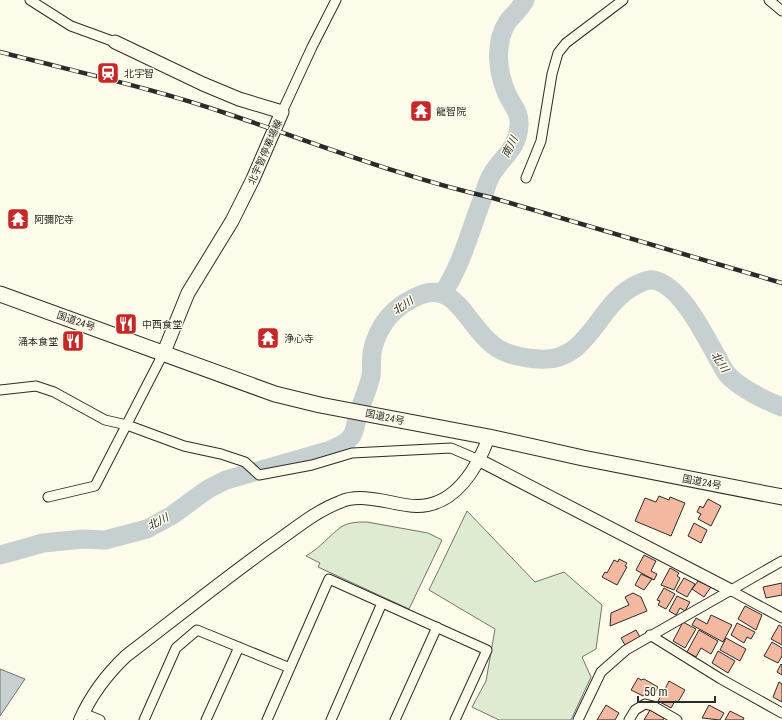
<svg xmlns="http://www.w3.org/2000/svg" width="782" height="720" viewBox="0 0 782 720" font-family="'Roboto Condensed','Noto Sans JP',sans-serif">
<rect width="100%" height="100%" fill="#fdfbea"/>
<path fill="#deebd1" stroke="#74746e" d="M 467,511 L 535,582 L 564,572 L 602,605 L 596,649 L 582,657 L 591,677 L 571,720 L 499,720 L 472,707 L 486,681 L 495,629 L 429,590 Z
M 367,522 L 428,533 L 442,540 L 409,609 L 318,567 L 320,563 L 306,556 C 321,547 329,536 341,527 C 349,522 358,522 367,522 Z"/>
<path fill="#c7d0d0" stroke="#74746e" d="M 0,669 L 25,679 L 0,716 Z"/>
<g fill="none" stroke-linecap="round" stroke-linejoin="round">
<path stroke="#c7d0d0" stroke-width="19" d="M 443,293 C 462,264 470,231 482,200 C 485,192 487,181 492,174 C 502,157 518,149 519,125 C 520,112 512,105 507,94 C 497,71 494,43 508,21 C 514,14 521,8 525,0
M 0,555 L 43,543 L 83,539 L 105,540 L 147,529 L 171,516 L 208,489 L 226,480 L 328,451 C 336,447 346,444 351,437 C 355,432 356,422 358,415 C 362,402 368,389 371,376 C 372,369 371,360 372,353 C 375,335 385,318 399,307 C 404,303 410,300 416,297 C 455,277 467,326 493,345 C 505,355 523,358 538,359 C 590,364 596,303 638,284 C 643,282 648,279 654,280 C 681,286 704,334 717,357 C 720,362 723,369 727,374 C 738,387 766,401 782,407"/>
</g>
<path fill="#f2b8a0" stroke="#2b2b2b" d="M 659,496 L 669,500 L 670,497 L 685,503 L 671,536 L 635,521 L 645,498 L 656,502 Z
M 708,499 L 721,506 L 711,526 L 698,519 L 701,514 L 697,512 L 700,506 L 703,508 Z
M 694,523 L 707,530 L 701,543 L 688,536 Z
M 644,555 L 656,561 L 651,571 L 657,574 L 654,580 L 636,570 Z
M 619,559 L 627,563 L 625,566 L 627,567 L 617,585 L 602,577 L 605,572 L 607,573 L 614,560 L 618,562 Z
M 670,568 L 679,573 L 677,576 L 680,578 L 674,590 L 661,585 Z
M 641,574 L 652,579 L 644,590 L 635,585 Z
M 684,578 L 695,584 L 687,597 L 676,591 Z
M 698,581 L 711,587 L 704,597 L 692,589 Z
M 782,583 L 782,595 L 766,598 L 763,587 Z
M 664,588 L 675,594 L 666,609 L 658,605 L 660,601 L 657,600 Z
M 633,593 L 641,597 L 647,611 L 610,626 L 611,613 L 629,605 L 625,597 Z
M 677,596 L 690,602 L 685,611 L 680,608 L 676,615 L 669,611 Z
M 745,606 L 762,615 L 756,630 L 738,619 Z
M 711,615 L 732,625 L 723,642 L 692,625 L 696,618 L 707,624 Z
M 683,622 L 696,629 L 685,648 L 673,641 Z
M 737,623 L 755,632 L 751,639 L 747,637 L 744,643 L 731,635 Z
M 779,625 L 782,627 L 782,645 L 771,639 Z
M 636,630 L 640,637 L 625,645 L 621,638 Z
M 699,630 L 718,641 L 711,654 L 701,648 L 696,657 L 687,652 Z
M 726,638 L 746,649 L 740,661 L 720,650 Z
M 772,642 L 782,648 L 782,656 L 778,663 L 764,656 Z
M 718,651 L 735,661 L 728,673 L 712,663 Z
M 781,664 L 782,665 L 782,675 L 777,672 Z
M 638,678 L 641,680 L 644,679 L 658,687 L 654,696 L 646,691 L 643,696 L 631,690 Z
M 669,681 L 685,690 L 678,702 L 675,701 L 671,708 L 658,701 L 662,694 L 664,695 L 667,690 L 665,689 Z
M 779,682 L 782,684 L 782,702 L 773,697 Z
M 606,705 L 619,713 L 615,720 L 597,720 Z
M 709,705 L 724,713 L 720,720 L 702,718 Z
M 650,710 L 664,718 L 663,720 L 644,720 Z
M 730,711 L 744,718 L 743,720 L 725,720 Z"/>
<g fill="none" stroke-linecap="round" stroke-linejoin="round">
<g stroke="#2b2b2b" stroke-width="11">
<path id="minor" d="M 30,0 L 71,26 L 115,42
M 769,0 L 782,11
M 282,112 L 312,47 L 336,0
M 526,178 L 541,141 L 552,74 L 558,53 L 566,43 L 623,0
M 0,390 L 36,386 L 54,392 L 105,420 L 127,425 L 184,446 L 221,454 L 245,462 L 259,475 L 312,465 L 352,453 L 451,448 L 479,460
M 48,497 L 95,486 L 164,352
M 730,590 L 782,618
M 650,635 L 721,679 L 782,713
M 83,713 L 100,720
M 144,720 L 176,648 L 197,630 L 290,668
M 206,720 L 239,647
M 267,720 L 329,579 L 487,650 L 455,720
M 331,720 L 382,603
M 395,720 L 437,627
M 578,720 L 601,672 L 626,650 L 782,561
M 629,720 L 635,710 L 645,704 L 653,706 L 677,720"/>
</g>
<g stroke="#2b2b2b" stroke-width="14">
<path id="tertiary" d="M 479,460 L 730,590
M 80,720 C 91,695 107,674 126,656 C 176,618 225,578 276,542 C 296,528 316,511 340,502 C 355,495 375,499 390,502 C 399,504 409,506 417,506 C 455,506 477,468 489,437"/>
</g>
<g stroke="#2b2b2b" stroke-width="15">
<path id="secondary" d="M 115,42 L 203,84 L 239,99 L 282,112 L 253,179 L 232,221 L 188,293 L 164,352"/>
</g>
<g stroke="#2b2b2b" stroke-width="17">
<path id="trunk" d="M 0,294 L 275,394 L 320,405 L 489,437 L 583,458 L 782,497"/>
</g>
<use href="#minor" stroke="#fdfbea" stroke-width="9"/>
<use href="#tertiary" stroke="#fdfbea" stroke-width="12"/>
<use href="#secondary" stroke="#fdfbea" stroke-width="13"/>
<use href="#trunk" stroke="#fdfbea" stroke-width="15"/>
<g stroke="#2b2b2b" stroke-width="4.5">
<path id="rail" d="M 0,52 C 77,72 156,89 231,115 C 318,144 404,178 493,198 L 782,283"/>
</g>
<use href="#rail" stroke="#fdfbea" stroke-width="3" stroke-dasharray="9" stroke-linecap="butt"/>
</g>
<defs>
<g id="station-square" transform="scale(1.15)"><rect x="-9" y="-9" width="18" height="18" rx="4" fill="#c62828" stroke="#fdfbea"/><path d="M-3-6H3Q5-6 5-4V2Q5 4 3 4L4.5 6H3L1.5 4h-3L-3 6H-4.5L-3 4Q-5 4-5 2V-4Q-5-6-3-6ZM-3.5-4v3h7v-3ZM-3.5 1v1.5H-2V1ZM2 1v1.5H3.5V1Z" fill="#fff"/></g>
<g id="temple-square" transform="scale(1.15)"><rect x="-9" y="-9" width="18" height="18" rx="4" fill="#c62828" stroke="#fdfbea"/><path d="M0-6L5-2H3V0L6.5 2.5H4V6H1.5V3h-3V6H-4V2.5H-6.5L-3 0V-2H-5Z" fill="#fff"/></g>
<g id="restaurant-square" transform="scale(1.15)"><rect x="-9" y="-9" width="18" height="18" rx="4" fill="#c62828" stroke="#fdfbea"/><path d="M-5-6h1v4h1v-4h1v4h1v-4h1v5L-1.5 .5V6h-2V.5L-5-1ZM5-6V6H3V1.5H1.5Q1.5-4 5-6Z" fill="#fff"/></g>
</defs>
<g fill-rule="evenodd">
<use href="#station-square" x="108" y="73"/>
<use href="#temple-square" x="421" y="111"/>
<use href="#temple-square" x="18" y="219"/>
<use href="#restaurant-square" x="126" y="324"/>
<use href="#temple-square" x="268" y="338"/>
<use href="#restaurant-square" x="73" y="341"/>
</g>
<g text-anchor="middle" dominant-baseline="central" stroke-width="3" stroke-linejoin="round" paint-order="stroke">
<g font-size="10" fill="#2b2b2b" stroke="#fdfbea" text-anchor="start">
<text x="124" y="73">北宇智</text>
<text x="436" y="111">龍智院</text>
<text x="34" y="219">阿彌陀寺</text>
<text x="142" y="324">中西食堂</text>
<text x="284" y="338">浄心寺</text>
<text x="58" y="341" text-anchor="end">涌本食堂</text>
</g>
<g font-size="10" fill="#2b2b2b" stroke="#fdfbea">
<text transform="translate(265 152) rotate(-66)">北宇智停車場線</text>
<text transform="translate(76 321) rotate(19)">国道24号</text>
<text transform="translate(385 417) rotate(12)">国道24号</text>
<text transform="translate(702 482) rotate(11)">国道24号</text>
</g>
<g font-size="11" font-style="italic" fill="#2b2b2b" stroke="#fdfbea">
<text transform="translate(510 147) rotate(-63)">南川</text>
<text transform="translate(403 306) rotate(-34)">北川</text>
<text transform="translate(720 362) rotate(57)">北川</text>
<text transform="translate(158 522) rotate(-27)">北川</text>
</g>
</g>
<path d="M638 696v6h77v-6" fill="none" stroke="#2b2b2b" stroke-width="2"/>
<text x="644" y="696" font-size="12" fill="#2b2b2b" stroke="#fdfbea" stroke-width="3" paint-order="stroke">50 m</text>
</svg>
